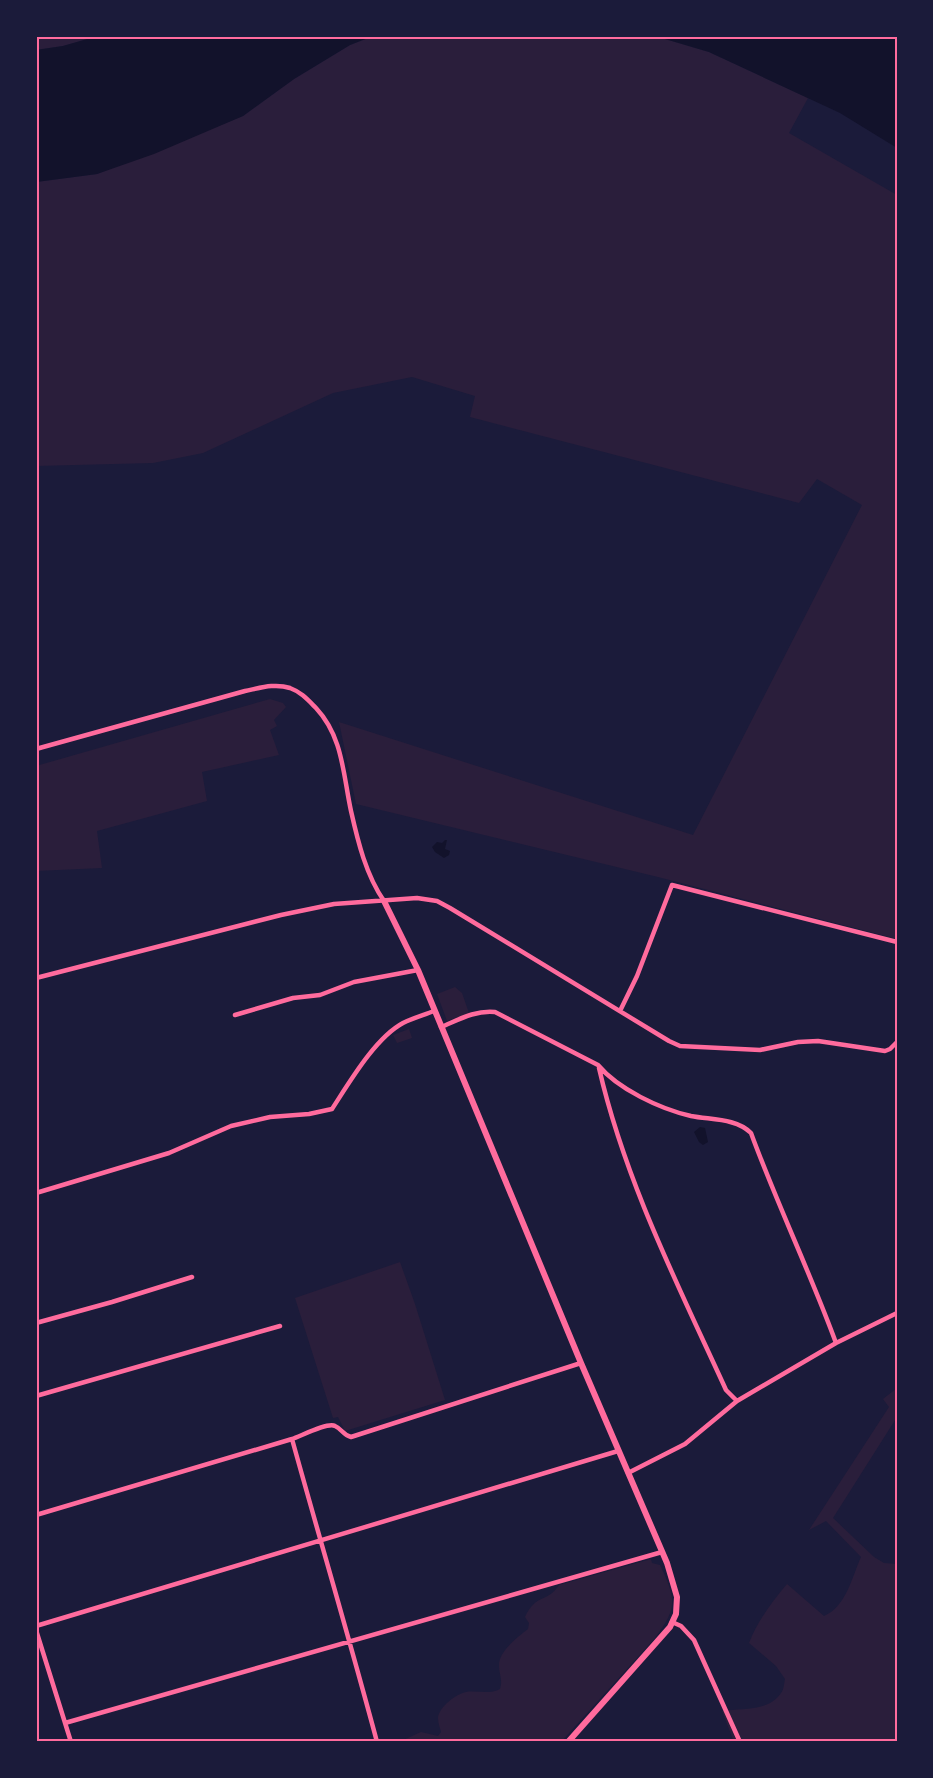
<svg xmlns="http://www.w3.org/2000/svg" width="933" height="1778" viewBox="0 0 933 1778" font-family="Rubik,sans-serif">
<rect width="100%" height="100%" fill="#1b1b3a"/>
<path fill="#2a1e3b" d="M 36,36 L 98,36 L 63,46 L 36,50 Z
M 373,36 L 655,36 L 709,52 L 808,98 L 789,133 L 897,195 L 897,939 L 658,877 L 356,804 L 339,722 L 693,835 L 862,505 L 817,479 L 799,503 L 470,417 L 475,396 L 412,377 L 333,393 L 203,453 L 153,463 L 36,466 L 36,182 L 97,174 L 243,116 L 294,79 L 350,45 Z
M 270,699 L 283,703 L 286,707 L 274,720 L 277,726 L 270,730 L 279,755 L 202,772 L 207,801 L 97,831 L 102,868 L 36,871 L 36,766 Z
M 455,987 L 462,993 L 469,1013 L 447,1021 L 437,994 Z
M 409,1029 L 412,1038 L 397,1043 L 393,1035 Z
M 400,1262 L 415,1304 L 445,1400 L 345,1431 L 338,1417 L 333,1418 L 295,1298 Z
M 897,1388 L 897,1417 L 833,1518 L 874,1557 L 884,1563 L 897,1564 L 897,1742 L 734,1742 L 722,1711 C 742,1708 768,1712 781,1693 C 784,1690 784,1683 785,1679 L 776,1666 L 749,1643 C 758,1620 772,1602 787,1584 L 824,1616 C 846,1607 852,1577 861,1557 L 826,1521 L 809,1530 L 889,1407 L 883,1399 Z
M 651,1559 L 652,1563 L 660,1565 C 676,1599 678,1607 655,1638 L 561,1742 L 399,1742 L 421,1732 L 438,1736 L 441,1732 C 440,1728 438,1723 438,1718 C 439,1707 456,1694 466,1692 C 477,1690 489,1695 500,1689 C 503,1679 499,1675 499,1665 C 499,1651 518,1637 528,1629 L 529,1623 L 525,1617 C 536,1593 548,1603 559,1585 Z"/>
<path fill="#12122b" d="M 98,36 L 373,36 L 350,45 L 294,79 L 243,116 L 154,154 L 97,174 L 36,182 L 36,50 L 63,46 Z
M 655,36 L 897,36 L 897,148 L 840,113 L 709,52 Z
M 445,840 L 447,840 L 445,849 L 450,851 L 449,855 L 444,858 L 435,852 L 432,847 L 437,842 L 442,843 Z
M 700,1127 L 705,1128 L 708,1142 L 703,1145 L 699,1142 L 694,1132 Z"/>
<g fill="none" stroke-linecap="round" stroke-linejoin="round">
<path stroke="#ff6b9d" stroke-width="4.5" d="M 36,749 L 245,691 C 260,688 275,683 290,688 C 301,692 308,700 316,708 C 343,737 343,774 351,811 C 358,842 366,875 384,901
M 36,978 L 281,915 L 334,904 L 417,898 L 437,901 L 450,908 L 669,1041 L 680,1046 L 760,1050 L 798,1042 L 818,1041 L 885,1051 L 890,1049 L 897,1042
M 620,1011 L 637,976 L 672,885 L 897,942
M 235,1015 L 293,998 L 320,995 L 354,982 L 418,970
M 441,1027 C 458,1020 475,1010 495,1012 L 598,1065 C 618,1089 660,1109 691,1116 C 711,1120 736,1118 751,1133 C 777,1204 810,1272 836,1343
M 599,1068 C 625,1181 678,1285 726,1390 L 737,1401
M 36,1193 L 169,1153 L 231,1126 L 270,1117 L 309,1114 L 332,1109 C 349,1083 375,1038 403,1023 C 413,1018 424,1015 434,1011
M 36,1323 L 112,1302 L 192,1277
M 36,1396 L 280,1326
M 292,1439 C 320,1540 350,1641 377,1742
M 628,1473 L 685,1444 L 737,1401 L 836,1343 L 897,1313
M 36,1515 L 292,1439 C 301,1436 328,1422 335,1426 C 342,1429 343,1435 351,1437 L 581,1363
M 672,1622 L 681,1626 L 694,1640 L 740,1742
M 36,1626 L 618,1451
M 36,1630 L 71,1742
M 65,1723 L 662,1552"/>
<path stroke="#ff6b9d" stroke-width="6" d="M 384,901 L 418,970 L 581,1363 L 667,1563 L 677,1597 L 676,1614 L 670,1627 L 568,1742"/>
</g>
<rect width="933" height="1778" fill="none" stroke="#1b1b3a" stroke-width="75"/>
<rect x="38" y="38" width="858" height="1702" fill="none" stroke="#ff6b9d" stroke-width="2"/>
</svg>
